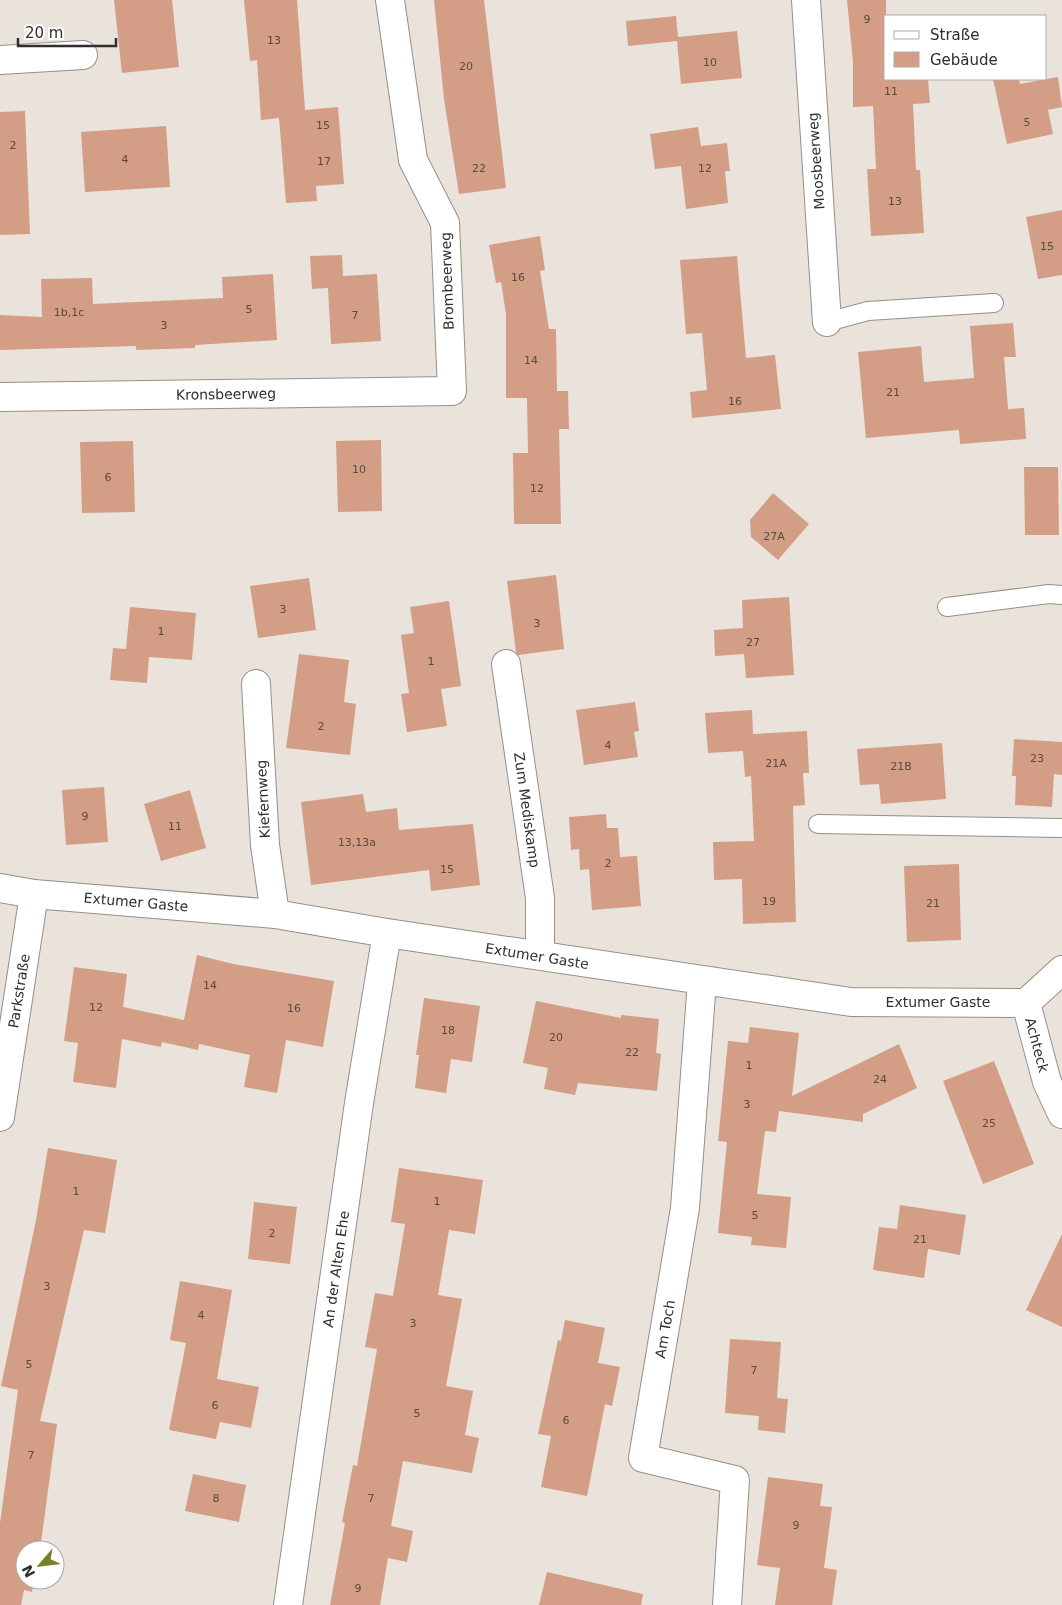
<svg xmlns="http://www.w3.org/2000/svg" width="1062" height="1605" viewBox="0 0 1062 1605" font-family="'DejaVu Sans',sans-serif">
<rect width="100%" height="100%" fill="#eae3db"/>
<path fill="#d49d85" d="M 114,0 L 172,0 L 179,67 L 122,73 Z
M 244,0 L 297,0 L 305,110 L 338,107 L 344,184 L 316,186 L 317,201 L 286,203 L 279,118 L 261,120 L 257,60 L 250,61 Z
M 434,0 L 484,0 L 506,188 L 459,194 L 444,99 Z
M 847,0 L 886,0 L 886,79 L 928,79 L 930,103 L 913,104 L 916,170 L 920,170 L 924,233 L 871,236 L 867,169 L 876,169 L 873,106 L 853,107 L 853,62 Z
M 676,16 L 678,37 L 737,31 L 742,78 L 681,84 L 677,41 L 628,46 L 626,21 Z
M 1058,77 L 1062,107 L 1048,110 L 1053,134 L 1007,144 L 993,79 L 1019,79 L 1020,84 Z
M 25,111 L 30,234 L 0,235 L 0,112 Z
M 166,126 L 170,187 L 85,192 L 81,132 Z
M 698,127 L 701,146 L 727,143 L 730,171 L 725,171 L 728,203 L 686,209 L 681,166 L 655,169 L 650,134 Z
M 1062,210 L 1062,275 L 1038,279 L 1026,217 Z
M 540,236 L 545,270 L 540,271 L 549,329 L 556,329 L 557,391 L 568,391 L 569,429 L 559,429 L 561,524 L 514,524 L 513,453 L 528,453 L 527,398 L 506,398 L 506,314 L 501,282 L 496,283 L 489,245 Z
M 342,255 L 343,276 L 377,274 L 381,341 L 331,344 L 328,288 L 312,289 L 310,256 Z
M 737,256 L 746,358 L 775,355 L 781,409 L 692,418 L 690,392 L 707,390 L 702,333 L 686,334 L 680,260 Z
M 273,274 L 277,340 L 195,345 L 195,348 L 136,350 L 136,346 L 0,350 L 0,315 L 42,317 L 41,279 L 92,278 L 93,304 L 223,298 L 222,277 Z
M 1013,323 L 1016,357 L 1004,357 L 1008,409 L 1024,408 L 1026,439 L 960,444 L 959,430 L 866,438 L 858,352 L 921,346 L 924,382 L 974,378 L 970,326 Z
M 381,440 L 382,511 L 338,512 L 336,441 Z
M 133,441 L 135,512 L 82,513 L 80,442 Z
M 1024,467 L 1058,467 L 1059,535 L 1025,535 Z
M 773,493 L 809,524 L 778,560 L 751,537 L 750,520 Z
M 556,575 L 564,649 L 518,655 L 516,652 L 507,581 Z
M 309,578 L 316,630 L 258,638 L 250,586 Z
M 789,597 L 794,675 L 746,678 L 744,654 L 715,656 L 714,630 L 743,628 L 742,600 Z
M 449,601 L 461,686 L 441,689 L 447,726 L 407,732 L 401,694 L 409,693 L 401,635 L 414,633 L 410,607 Z
M 130,607 L 196,613 L 192,660 L 149,657 L 147,683 L 110,680 L 113,648 L 126,649 Z
M 299,654 L 349,660 L 344,702 L 356,704 L 350,755 L 286,748 Z
M 635,702 L 639,731 L 634,732 L 638,757 L 584,765 L 576,710 Z
M 752,710 L 753,734 L 807,731 L 809,773 L 803,773 L 805,805 L 793,806 L 796,922 L 743,924 L 742,879 L 714,880 L 713,842 L 754,841 L 751,776 L 745,777 L 743,751 L 708,753 L 705,713 Z
M 1014,739 L 1062,742 L 1062,775 L 1054,774 L 1052,807 L 1015,805 L 1016,776 L 1012,776 Z
M 942,743 L 946,799 L 881,804 L 879,784 L 860,785 L 857,749 Z
M 104,787 L 108,842 L 66,845 L 62,790 Z
M 190,790 L 206,848 L 161,861 L 144,804 Z
M 363,794 L 366,812 L 397,808 L 399,830 L 473,824 L 480,885 L 431,891 L 429,870 L 311,885 L 301,802 Z
M 606,814 L 607,828 L 618,828 L 620,857 L 637,856 L 641,906 L 592,910 L 589,869 L 580,870 L 579,849 L 571,850 L 569,817 Z
M 959,864 L 961,940 L 907,942 L 904,866 Z
M 197,955 L 233,964 L 334,981 L 323,1047 L 286,1040 L 277,1093 L 244,1087 L 250,1055 L 199,1044 L 198,1050 L 162,1042 L 161,1047 L 122,1039 L 116,1088 L 73,1082 L 78,1043 L 64,1041 L 74,967 L 127,974 L 123,1007 L 184,1020 Z
M 424,998 L 480,1006 L 472,1062 L 451,1059 L 446,1093 L 415,1088 L 419,1055 L 416,1055 Z
M 536,1001 L 621,1018 L 621,1015 L 659,1019 L 656,1053 L 661,1054 L 657,1091 L 578,1083 L 575,1095 L 544,1089 L 548,1068 L 523,1063 Z
M 750,1027 L 799,1033 L 792,1096 L 899,1044 L 917,1088 L 863,1114 L 863,1122 L 779,1111 L 776,1132 L 765,1131 L 757,1194 L 791,1197 L 786,1248 L 751,1245 L 752,1237 L 718,1233 L 727,1142 L 718,1141 L 728,1041 L 748,1043 Z
M 994,1061 L 1034,1164 L 983,1184 L 943,1081 Z
M 48,1148 L 117,1160 L 105,1233 L 84,1230 L 40,1421 L 57,1424 L 40,1550 L 25,1550 L 25,1580 L 34,1580 L 32,1592 L 24,1590 L 21,1605 L 0,1605 L 0,1523 L 18,1390 L 1,1386 L 36,1220 Z
M 399,1168 L 483,1180 L 475,1234 L 449,1230 L 438,1295 L 462,1299 L 446,1386 L 473,1391 L 465,1435 L 479,1438 L 472,1473 L 403,1461 L 391,1526 L 413,1531 L 407,1562 L 388,1558 L 380,1605 L 330,1605 L 345,1523 L 342,1522 L 353,1465 L 357,1466 L 377,1349 L 365,1347 L 375,1293 L 393,1296 L 405,1224 L 391,1222 Z
M 254,1202 L 297,1207 L 290,1264 L 248,1259 Z
M 900,1205 L 966,1215 L 960,1255 L 928,1249 L 924,1278 L 873,1270 L 879,1227 L 897,1229 Z
M 1062,1234 L 1062,1327 L 1026,1310 Z
M 180,1281 L 232,1290 L 217,1379 L 259,1387 L 251,1428 L 220,1422 L 216,1439 L 169,1430 L 186,1343 L 170,1340 Z
M 565,1320 L 605,1328 L 598,1363 L 620,1367 L 612,1406 L 605,1404 L 587,1496 L 541,1487 L 551,1436 L 538,1434 L 558,1340 L 561,1341 Z
M 730,1339 L 781,1342 L 777,1398 L 788,1399 L 785,1433 L 758,1430 L 759,1416 L 725,1413 Z
M 193,1474 L 246,1485 L 239,1522 L 185,1511 Z
M 768,1477 L 823,1484 L 820,1506 L 832,1507 L 824,1568 L 837,1570 L 832,1605 L 775,1605 L 780,1568 L 757,1565 Z
M 547,1572 L 643,1594 L 641,1605 L 539,1605 Z"/>
<g fill="none" stroke-linecap="round" stroke-linejoin="round">
<g stroke="#968f88" stroke-width="20">
<path id="lane" d="M 827,322 L 868,311 L 994,303
M 947,607 L 1049,594 L 1062,595
M 818,824 L 1062,828"/>
</g>
<g stroke="#968f88" stroke-width="30">
<path id="street" d="M 806,0 L 827,322
M 0,60 L 83,55
M 0,397 L 452,391 L 445,223 L 413,160 L 390,0
M 506,664 L 540,898 L 540,956
M 256,684 L 265,845 L 275,914
M 0,888 L 34,894 L 275,914 L 387,933 L 851,1002 L 1026,1003 L 1062,970
M 702,981 L 685,1208 L 643,1458 L 735,1480 L 727,1605
M 1026,1003 L 1047,1082 L 1062,1114
M 0,1117 L 34,894
M 288,1605 L 359,1103 L 387,933"/>
</g>
<use href="#lane" stroke="#fff" stroke-width="18"/>
<use href="#street" stroke="#fff" stroke-width="28"/>
</g>
<g text-anchor="middle" dominant-baseline="central" stroke-width="4" stroke-linejoin="round" paint-order="stroke">
<g font-size="11" fill="#594a42">
<text x="867" y="19">9</text>
<text x="274" y="40">13</text>
<text x="710" y="62">10</text>
<text x="466" y="66">20</text>
<text x="891" y="91">11</text>
<text x="1027" y="122">5</text>
<text x="323" y="125">15</text>
<text x="13" y="145">2</text>
<text x="125" y="159">4</text>
<text x="324" y="161">17</text>
<text x="479" y="168">22</text>
<text x="705" y="168">12</text>
<text x="895" y="201">13</text>
<text x="1047" y="246">15</text>
<text x="518" y="277">16</text>
<text x="249" y="309">5</text>
<text x="69" y="312">1b,1c</text>
<text x="355" y="315">7</text>
<text x="164" y="325">3</text>
<text x="531" y="360">14</text>
<text x="893" y="392">21</text>
<text x="735" y="401">16</text>
<text x="359" y="469">10</text>
<text x="108" y="477">6</text>
<text x="537" y="488">12</text>
<text x="774" y="536">27A</text>
<text x="283" y="609">3</text>
<text x="537" y="623">3</text>
<text x="161" y="631">1</text>
<text x="753" y="642">27</text>
<text x="431" y="661">1</text>
<text x="321" y="726">2</text>
<text x="608" y="745">4</text>
<text x="1037" y="758">23</text>
<text x="776" y="763">21A</text>
<text x="901" y="766">21B</text>
<text x="85" y="816">9</text>
<text x="175" y="826">11</text>
<text x="357" y="842">13,13a</text>
<text x="608" y="863">2</text>
<text x="447" y="869">15</text>
<text x="769" y="901">19</text>
<text x="933" y="903">21</text>
<text x="210" y="985">14</text>
<text x="96" y="1007">12</text>
<text x="294" y="1008">16</text>
<text x="448" y="1030">18</text>
<text x="556" y="1037">20</text>
<text x="632" y="1052">22</text>
<text x="749" y="1065">1</text>
<text x="880" y="1079">24</text>
<text x="747" y="1104">3</text>
<text x="989" y="1123">25</text>
<text x="76" y="1191">1</text>
<text x="437" y="1201">1</text>
<text x="755" y="1215">5</text>
<text x="272" y="1233">2</text>
<text x="920" y="1239">21</text>
<text x="47" y="1286">3</text>
<text x="201" y="1315">4</text>
<text x="413" y="1323">3</text>
<text x="29" y="1364">5</text>
<text x="754" y="1370">7</text>
<text x="215" y="1405">6</text>
<text x="417" y="1413">5</text>
<text x="566" y="1420">6</text>
<text x="31" y="1455">7</text>
<text x="216" y="1498">8</text>
<text x="371" y="1498">7</text>
<text x="796" y="1525">9</text>
<text x="358" y="1588">9</text>
</g>
<g font-size="14" fill="#302e2b" stroke="#fff">
<text transform="translate(816 161) rotate(-94)">Moosbeerweg</text>
<text transform="translate(447 281) rotate(-92)">Brombeerweg</text>
<text transform="translate(226 394) rotate(-1)">Kronsbeerweg</text>
<text transform="translate(263 799) rotate(-93)">Kiefernweg</text>
<text transform="translate(527 810) rotate(82)">Zum Mediskamp</text>
<text transform="translate(136 902) rotate(5)">Extumer Gaste</text>
<text transform="translate(537 956) rotate(9)">Extumer Gaste</text>
<text transform="translate(19 991) rotate(-81)">Parkstraße</text>
<text x="938" y="1002">Extumer Gaste</text>
<text transform="translate(1037 1045) rotate(75)">Achteck</text>
<text transform="translate(336 1269) rotate(-82)">An der Alten Ehe</text>
<text transform="translate(665 1329) rotate(-80)">Am Toch</text>
</g>
</g>
<rect x="884" y="15" width="162" height="65" fill="#ffffff" stroke="#acabaa"/>
<rect x="894" y="31" width="25" height="8" fill="#ffffff" stroke="#acabaa"/>
<text x="930" y="40" font-size="15" fill="#302e2b">Straße</text>
<rect x="894" y="52" width="25" height="15" fill="#d49d85" stroke="#acabaa"/>
<text x="930" y="65" font-size="15" fill="#302e2b">Gebäude</text>
<g transform="translate(40 1565) rotate(242)"><circle r="24" fill="#ffffff" stroke="#acabaa"/>
<path d="M0-4L9 19L0 12L-9 19Z" fill="#797e28"/>
<text y="-8" font-size="14" font-weight="bold" text-anchor="middle" fill="#302e2b">N</text>
</g>
<path d="M18 38v8h98v-8" fill="none" stroke="#302e2b" stroke-width="2.5"/>
<text x="25" y="38" font-size="15" fill="#302e2b" stroke="#ffffff" stroke-width="4" paint-order="stroke">20 m</text>
</svg>
